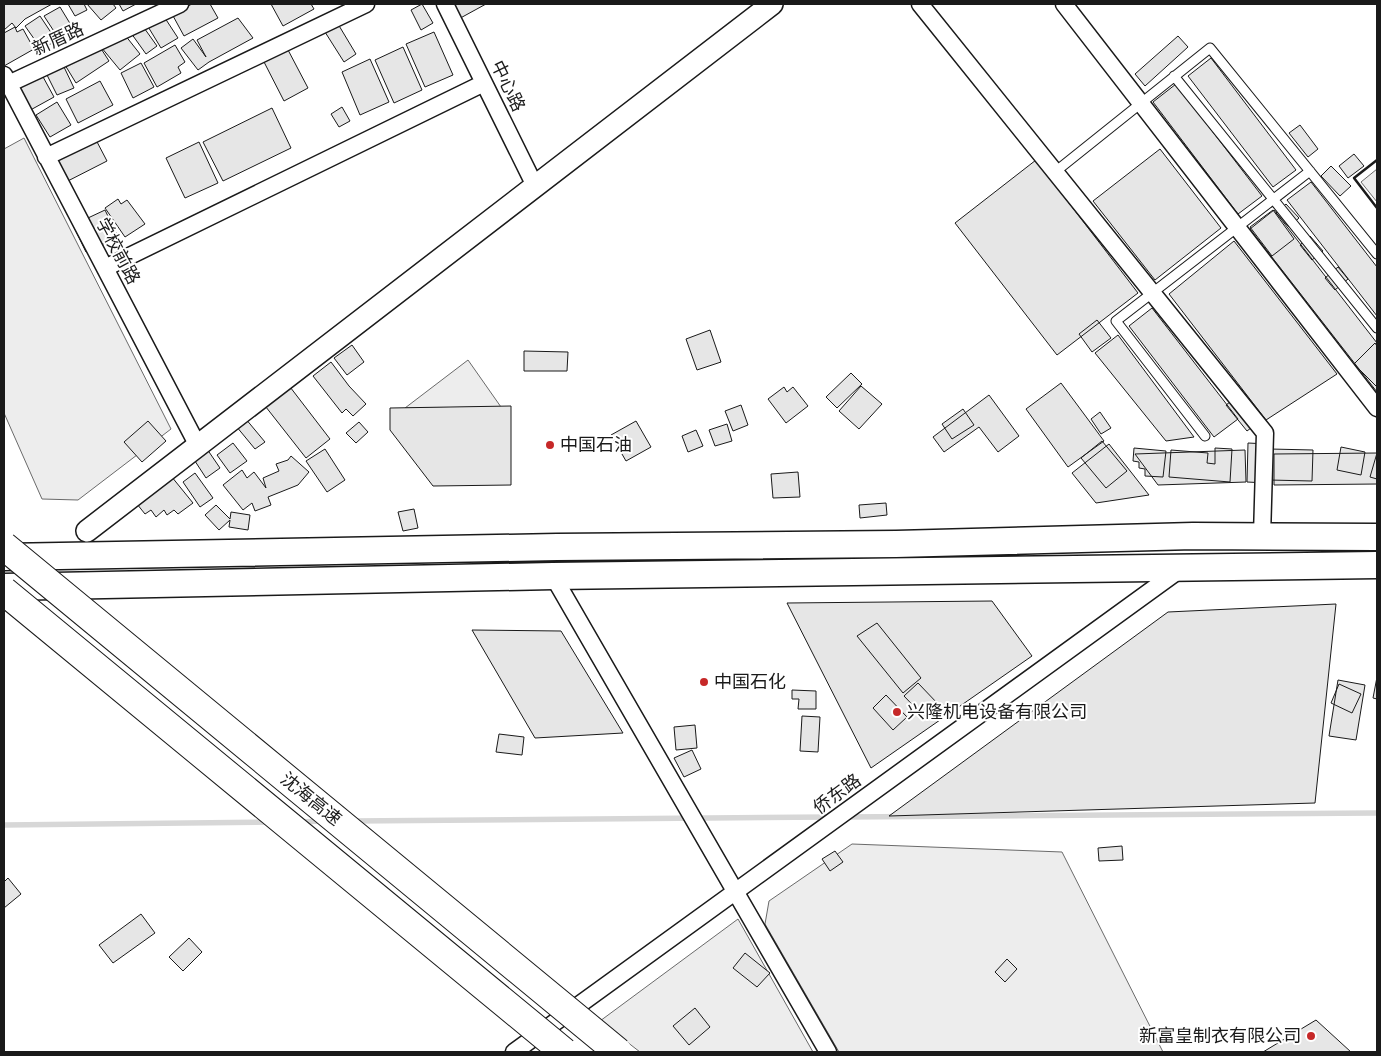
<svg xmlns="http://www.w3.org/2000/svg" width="1381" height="1056" viewBox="0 0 1381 1056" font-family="'Nunito Sans','Noto Sans SC',sans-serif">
<rect width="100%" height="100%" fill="#fff"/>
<path fill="#ededed" stroke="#6a6a6a" d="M 24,138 L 171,429 L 78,500 L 42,499 L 4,413 L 4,149 Z
M 1377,169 L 1377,202 L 1361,182 Z
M 468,360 L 501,407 L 405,408 Z
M 852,844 L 1062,852 L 1163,1052 L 839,1052 L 765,924 L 769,901 Z
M 738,919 L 813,1052 L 640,1052 L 600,1021 Z"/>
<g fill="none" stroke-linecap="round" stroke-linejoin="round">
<path stroke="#d7d7d7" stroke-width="5.5" d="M 844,817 L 1377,813
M 352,821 L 830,817
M 299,822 L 323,821
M 4,825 L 270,822"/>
</g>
<path fill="#e6e6e6" stroke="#1a1a1a" d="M 4,4 L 52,4 L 25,19 L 16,28 L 12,23 L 4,30 Z
M 68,4 L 84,4 L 87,10 L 75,16 Z
M 87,4 L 113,4 L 116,8 L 101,20 Z
M 119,4 L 136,4 L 123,11 Z
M 192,4 L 210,4 L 218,18 L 184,36 L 172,14 Z
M 271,4 L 311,4 L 314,9 L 283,26 Z
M 422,4 L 433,23 L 421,30 L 411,10 Z
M 445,4 L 486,4 L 455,21 Z
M 60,7 L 74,30 L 59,39 L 44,16 Z
M 163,15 L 178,38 L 161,48 L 147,25 Z
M 40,16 L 56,40 L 42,50 L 25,26 Z
M 238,18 L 253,38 L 209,62 L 198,70 L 181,48 L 193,39 L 206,57 L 197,40 Z
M 338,24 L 356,54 L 344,62 L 325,32 Z
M 142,25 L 157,46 L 146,54 L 131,33 Z
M 15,27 L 17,32 L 23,29 L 34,49 L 4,66 L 4,33 Z
M 121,30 L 140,54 L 120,70 L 101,47 Z
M 434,32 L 453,75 L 425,87 L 406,44 Z
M 1178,36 L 1188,47 L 1145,86 L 1135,74 Z
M 98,44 L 109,61 L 76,83 L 65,65 Z
M 175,45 L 185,62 L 178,67 L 181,73 L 157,87 L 144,63 Z
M 403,47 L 422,90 L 394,103 L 375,60 Z
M 287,48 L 308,88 L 284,101 L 263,60 Z
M 1211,58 L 1296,170 L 1273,187 L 1188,76 Z
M 370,59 L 389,102 L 360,115 L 342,72 Z
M 141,63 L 154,87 L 133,98 L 121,73 Z
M 64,67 L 74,88 L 57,95 L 47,75 Z
M 42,75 L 54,97 L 25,113 L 12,90 Z
M 100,81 L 113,105 L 78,123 L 66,99 Z
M 1176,84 L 1262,196 L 1238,214 L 1153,102 Z
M 57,102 L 71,125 L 50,137 L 36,115 Z
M 342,107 L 350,121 L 339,127 L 331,114 Z
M 272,108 L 291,148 L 223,181 L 203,142 Z
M 1300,125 L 1318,149 L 1308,157 L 1289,133 Z
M 95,138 L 107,161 L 58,186 L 47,162 Z
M 199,142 L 218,183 L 185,198 L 166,158 Z
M 1160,149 L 1221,228 L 1155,280 L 1093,201 Z
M 1354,154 L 1364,166 L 1348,178 L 1339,166 Z
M 1036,160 L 1138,293 L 1057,355 L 955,223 Z
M 1331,166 L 1351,186 L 1340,196 L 1321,176 Z
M 1311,182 L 1377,267 L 1377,316 L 1287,200 Z
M 118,199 L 121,204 L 127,200 L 145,224 L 125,237 L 105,208 Z
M 1286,204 L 1299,218 L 1289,227 L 1276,213 Z
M 105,210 L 118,237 L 86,252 L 73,225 Z
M 1273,210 L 1294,239 L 1272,256 L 1250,227 Z
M 1274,210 L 1377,343 L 1377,392 L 1250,229 Z
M 1310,236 L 1323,251 L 1312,260 L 1300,245 Z
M 1234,241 L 1337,374 L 1266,420 L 1169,294 Z
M 1338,267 L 1348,279 L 1335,290 L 1325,278 Z
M 1152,308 L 1238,419 L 1214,437 L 1129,326 Z
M 1097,320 L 1111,338 L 1092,352 L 1079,334 Z
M 710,330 L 721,362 L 697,370 L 686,339 Z
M 1118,335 L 1194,437 L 1166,441 L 1095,353 Z
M 1375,343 L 1377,346 L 1377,387 L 1354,364 Z
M 352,345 L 364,362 L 347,375 L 334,358 Z
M 524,351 L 568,352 L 567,371 L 524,371 Z
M 331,362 L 349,386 L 366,404 L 353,416 L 346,409 L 342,413 L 313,376 Z
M 851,373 L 862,384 L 837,408 L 826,397 Z
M 287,383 L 330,439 L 306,458 L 262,402 Z
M 1061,383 L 1104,441 L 1068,467 L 1026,409 Z
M 861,386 L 882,404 L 859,429 L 839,411 Z
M 784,387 L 787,392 L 793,387 L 808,406 L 786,423 L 768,399 Z
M 1243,392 L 1264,418 L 1247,431 L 1226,405 Z
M 989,395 L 1019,436 L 998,452 L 979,427 L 944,452 L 933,437 Z
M 741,405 L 748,425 L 733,431 L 725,411 Z
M 511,406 L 511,485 L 433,486 L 390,430 L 390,408 Z
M 963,409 L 974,425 L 952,439 L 942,424 Z
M 1100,412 L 1111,428 L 1101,434 L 1091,419 Z
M 245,418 L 265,442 L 255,449 L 236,426 Z
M 148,421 L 166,441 L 142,462 L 124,442 Z
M 636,421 L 651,447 L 626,461 L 611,435 Z
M 359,422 L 368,432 L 356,443 L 346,433 Z
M 727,424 L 732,441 L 715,446 L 709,430 Z
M 696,430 L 703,446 L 688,452 L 682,436 Z
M 1102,441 L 1127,471 L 1106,488 L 1081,458 Z
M 233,443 L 247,461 L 230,473 L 217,455 Z
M 1248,443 L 1268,444 L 1267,483 L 1247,482 Z
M 1109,444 L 1149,495 L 1096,503 L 1072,473 Z
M 1341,447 L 1365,452 L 1361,475 L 1337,470 Z
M 1134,448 L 1166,451 L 1163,477 L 1145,476 L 1145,469 L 1139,468 L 1139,462 L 1133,461 Z
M 1215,448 L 1232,449 L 1230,482 L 1169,477 L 1171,450 L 1208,453 L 1207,463 L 1215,464 Z
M 207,449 L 220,468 L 206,478 L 193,458 Z
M 325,449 L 345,480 L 327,492 L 306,461 Z
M 1270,449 L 1313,450 L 1312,481 L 1269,480 Z
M 1245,450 L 1246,482 L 1158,485 L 1135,454 Z
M 1377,453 L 1377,484 L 1274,485 L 1274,454 Z
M 1377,453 L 1377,479 L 1370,477 Z
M 291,456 L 309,472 L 298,485 L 268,497 L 271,505 L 255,511 L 252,503 L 243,510 L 223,485 L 242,470 L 247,478 L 254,472 L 266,488 L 263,478 L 279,471 L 276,464 L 288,460 Z
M 167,471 L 193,503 L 178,514 L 174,510 L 167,515 L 164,510 L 156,517 L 151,510 L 145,514 L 133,499 Z
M 798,472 L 800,497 L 773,498 L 771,474 Z
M 195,473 L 213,498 L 200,507 L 183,482 Z
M 886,503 L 887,515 L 860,518 L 859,505 Z
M 216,505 L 230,519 L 231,512 L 250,515 L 248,530 L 229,527 L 230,520 L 219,530 L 205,515 Z
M 414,509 L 418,528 L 403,531 L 398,512 Z
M 992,601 L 1032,656 L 871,768 L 787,603 Z
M 1336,604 L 1315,803 L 889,816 L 1168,612 Z
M 877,623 L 921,678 L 903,693 L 857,636 Z
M 472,630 L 561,631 L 623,733 L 535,738 Z
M 1377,677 L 1377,699 L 1373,698 Z
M 1338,680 L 1365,685 L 1356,740 L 1329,736 Z
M 918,683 L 939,705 L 925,718 L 904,696 Z
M 1339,684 L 1361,694 L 1352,713 L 1331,703 Z
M 792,690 L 816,691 L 816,709 L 798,709 L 799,699 L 792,699 Z
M 886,695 L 907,717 L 893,730 L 873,708 Z
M 802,716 L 820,717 L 818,752 L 800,751 Z
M 695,725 L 697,748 L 676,750 L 674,727 Z
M 499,734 L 524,737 L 522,755 L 496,752 Z
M 692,750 L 701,769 L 684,777 L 674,758 Z
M 1122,846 L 1123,860 L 1099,861 L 1098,848 Z
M 835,851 L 843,862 L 830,871 L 822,859 Z
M 8,878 L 21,894 L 4,908 L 4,882 Z
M 141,914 L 155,933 L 113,963 L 99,945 Z
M 189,938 L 202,952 L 183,971 L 169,957 Z
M 745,953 L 770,973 L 757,987 L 733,968 Z
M 1007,959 L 1017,969 L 1005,982 L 995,972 Z
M 695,1008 L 710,1027 L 689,1045 L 673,1026 Z
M 1316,1020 L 1351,1052 L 1263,1052 Z"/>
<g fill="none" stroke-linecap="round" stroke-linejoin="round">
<g stroke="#1a1a1a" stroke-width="11">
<path id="service" d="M 1174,76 L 1377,328
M 1055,172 L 1210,48 L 1377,254
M 1205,436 L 1116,321 L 1310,171"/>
</g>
<g stroke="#1a1a1a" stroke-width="19">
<path id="minor" d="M 445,4 L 535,186
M 920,4 L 1265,433 L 1262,536
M 1064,4 L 1377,408
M 4,75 L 198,446
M 4,86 L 180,4
M 46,157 L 366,4
M 105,268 L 484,83
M 553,576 L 828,1052
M 514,1052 L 1182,568"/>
</g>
<g stroke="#1a1a1a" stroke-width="24">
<path id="tertiary" d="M 87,531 L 772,4"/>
</g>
<g stroke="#1a1a1a" stroke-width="29">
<path id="primary" d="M 4,557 L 557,547 L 896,544 L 1193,536 L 1377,537
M 4,587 L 553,576 L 1377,565"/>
</g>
<use href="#service" stroke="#fff" stroke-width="9"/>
<use href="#minor" stroke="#fff" stroke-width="16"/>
<use href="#tertiary" stroke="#fff" stroke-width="21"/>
<use href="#primary" stroke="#fff" stroke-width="26"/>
<g stroke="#1a1a1a" stroke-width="30" stroke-linecap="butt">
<path id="motorway-bridge" d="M 4,546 L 618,1052
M 4,591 L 564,1052"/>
</g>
<use href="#motorway-bridge" stroke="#fff" stroke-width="28"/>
<path stroke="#1a1a1a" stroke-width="2.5" d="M 1377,160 L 1354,178 L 1377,208"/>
</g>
<g fill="#c62828" stroke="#fff" stroke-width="2">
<circle cx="550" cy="445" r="5"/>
<circle cx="704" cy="682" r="5"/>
<circle cx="897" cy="712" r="5"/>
<circle cx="1311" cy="1036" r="5"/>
</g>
<g text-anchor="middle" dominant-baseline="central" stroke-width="4" stroke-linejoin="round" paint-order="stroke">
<g font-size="18" fill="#1a1a1a" stroke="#fff">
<text transform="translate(58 39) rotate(-25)">新厝路</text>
<text transform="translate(508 86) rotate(64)">中心路</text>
<text transform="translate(118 251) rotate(62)">学校前路</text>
<text transform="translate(837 794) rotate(-36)">侨东路</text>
<text transform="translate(311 799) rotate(39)">沈海高速</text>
</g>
<g font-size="18" fill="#1a1a1a" stroke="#fff" text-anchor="start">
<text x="560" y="445">中国石油</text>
<text x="714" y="682">中国石化</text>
<text x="907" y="712">兴隆机电设备有限公司</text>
<text x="1301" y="1036" text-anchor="end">新富皇制衣有限公司</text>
</g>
</g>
<rect width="1381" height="1056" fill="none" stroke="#1a1a1a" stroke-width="10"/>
</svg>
